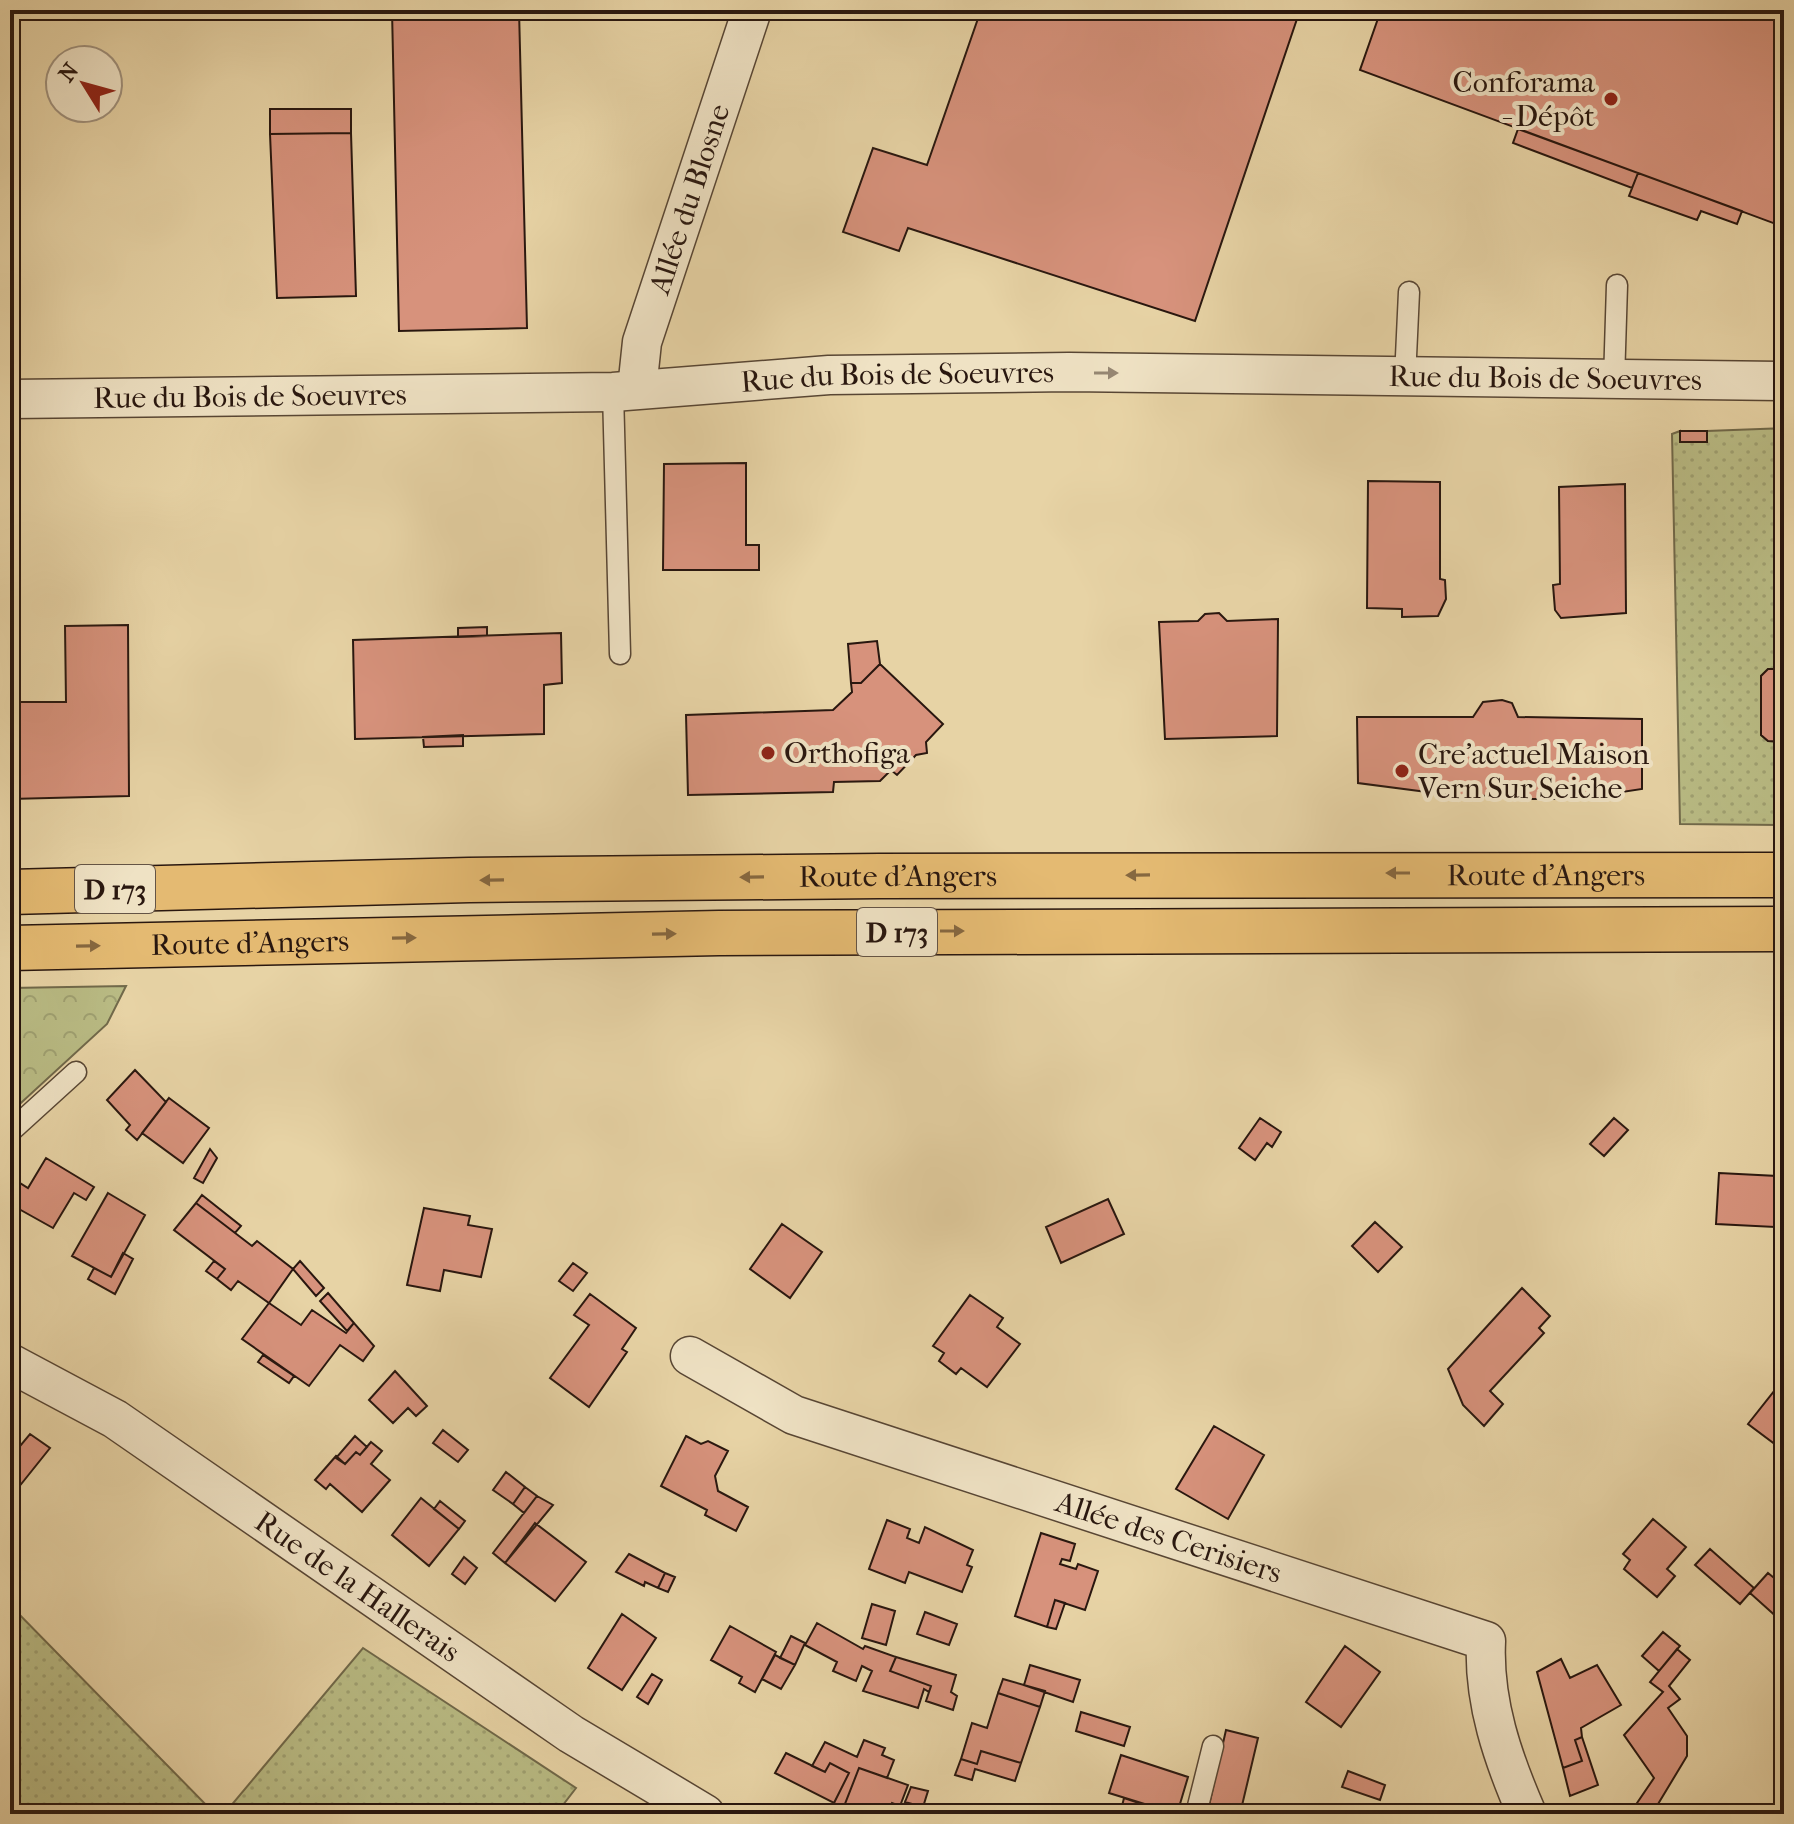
<svg xmlns="http://www.w3.org/2000/svg" width="1794" height="1824" viewBox="0 0 1794 1824" font-family="'IM FELL French Canon',serif">
<defs>
<pattern id="grass-dots" width="8" height="8" patternUnits="userSpaceOnUse" patternTransform="scale(2)"><rect width="8" height="8" fill="#b9bb84"/><path d="M2 2h.1M6 6h.1" fill="none" stroke="#9fa071" stroke-width="1.8" stroke-linecap="round"/></pattern>
<pattern id="forest-crowns" width="20" height="18" patternUnits="userSpaceOnUse" patternTransform="scale(2)"><rect width="20" height="18" fill="#b9bb84"/><path d="M2 6a3 3 0 1 1 6 0M12 15a3 3 0 1 1 6 0" fill="none" stroke="#9fa071"/></pattern>
</defs>
<rect width="100%" height="100%" fill="#e7d3a5"/>
<filter id="stains"><feTurbulence type="fractalNoise" baseFrequency=".0025" numOctaves="4"/><feColorMatrix values="0 0 0 0 .2 0 0 0 0 .09 0 0 0 0 .02 0 0 0 .5 -.17"/></filter>
<radialGradient id="worn" r=".72"><stop offset=".6" stop-color="#630" stop-opacity="0"/><stop offset="1" stop-color="#630" stop-opacity=".3"/></radialGradient>
<path fill="url(#grass-dots)" stroke="#71694a" stroke-width="2" d="M 1784,428 L 1784,669 L 1768,669 L 1761,676 L 1761,735 L 1768,741 L 1784,742 L 1784,825 L 1680,824 L 1672,434 L 1680,431 L 1680,442 L 1707,442 L 1707,431 Z
M 10,1605 L 215,1814 L 17,1814 L 10,1808 Z
M 363,1648 L 576,1788 L 556,1814 L 224,1814 Z"/>
<path fill="url(#forest-crowns)" stroke="#71694a" stroke-width="2" d="M 126,986 L 107,1024 L 10,1113 L 10,988 Z"/>
<path fill="#d7927c" stroke="#29170f" stroke-width="2" d="M 392,10 L 519,10 L 527,328 L 399,331 Z
M 981,10 L 1300,10 L 1195,321 L 908,228 L 899,251 L 843,232 L 873,148 L 927,165 Z
M 1381,10 L 1784,10 L 1784,227 L 1360,70 Z
M 270,109 L 351,109 L 351,133 L 270,134 Z
M 1518,129 L 1638,173 L 1632,188 L 1513,143 Z
M 351,133 L 356,296 L 277,298 L 270,134 Z
M 1638,173 L 1742,211 L 1737,224 L 1701,211 L 1697,220 L 1629,196 Z
M 1680,431 L 1707,431 L 1707,442 L 1680,442 Z
M 746,463 L 746,545 L 759,545 L 759,570 L 663,570 L 664,464 Z
M 1368,481 L 1440,482 L 1440,579 L 1445,580 L 1446,599 L 1438,616 L 1402,617 L 1402,609 L 1367,608 Z
M 1625,484 L 1626,613 L 1561,618 L 1555,610 L 1553,585 L 1560,584 L 1559,487 Z
M 1219,613 L 1227,621 L 1278,619 L 1277,736 L 1165,739 L 1159,622 L 1198,621 L 1205,614 Z
M 128,625 L 129,796 L 10,799 L 10,628 L 12,702 L 66,702 L 65,626 Z
M 487,627 L 487,636 L 458,637 L 458,628 Z
M 561,633 L 562,683 L 544,685 L 544,734 L 355,739 L 353,640 Z
M 877,641 L 880,664 L 861,683 L 851,683 L 848,644 Z
M 880,664 L 943,724 L 926,742 L 927,753 L 916,755 L 897,775 L 891,770 L 880,781 L 834,782 L 833,792 L 688,795 L 686,715 L 833,710 L 852,692 L 851,683 L 861,683 Z
M 1768,669 L 1784,669 L 1784,742 L 1768,741 L 1761,735 L 1761,676 Z
M 1502,700 L 1512,703 L 1518,717 L 1642,719 L 1642,789 L 1576,799 L 1510,799 L 1510,789 L 1493,788 L 1491,796 L 1450,795 L 1358,783 L 1357,717 L 1473,717 L 1483,702 Z
M 463,735 L 463,746 L 424,747 L 423,737 Z
M 135,1070 L 166,1102 L 137,1140 L 126,1130 L 130,1125 L 107,1100 Z
M 169,1098 L 209,1128 L 183,1163 L 142,1133 Z
M 1260,1118 L 1281,1132 L 1272,1147 L 1267,1143 L 1255,1160 L 1239,1148 Z
M 1614,1118 L 1628,1130 L 1604,1156 L 1590,1144 Z
M 210,1149 L 217,1158 L 203,1183 L 194,1178 Z
M 46,1158 L 94,1187 L 86,1200 L 74,1193 L 53,1228 L 10,1204 L 10,1189 L 15,1180 L 28,1188 Z
M 1719,1173 L 1777,1176 L 1775,1227 L 1716,1224 Z
M 108,1193 L 145,1215 L 111,1277 L 72,1256 Z
M 202,1195 L 241,1226 L 235,1233 L 196,1203 Z
M 1108,1199 L 1124,1234 L 1061,1263 L 1046,1227 Z
M 196,1203 L 252,1246 L 257,1241 L 293,1269 L 269,1303 L 238,1281 L 231,1290 L 217,1279 L 225,1269 L 174,1230 Z
M 424,1208 L 470,1216 L 468,1225 L 492,1229 L 481,1277 L 444,1270 L 440,1291 L 407,1285 Z
M 1375,1222 L 1402,1247 L 1378,1272 L 1352,1246 Z
M 782,1224 L 822,1252 L 790,1298 L 750,1269 Z
M 123,1253 L 133,1259 L 115,1294 L 88,1279 L 94,1268 L 111,1277 Z
M 214,1261 L 225,1269 L 217,1279 L 206,1271 Z
M 300,1261 L 324,1288 L 316,1296 L 293,1269 Z
M 573,1263 L 587,1273 L 573,1291 L 559,1281 Z
M 1522,1288 L 1550,1316 L 1539,1328 L 1544,1333 L 1490,1391 L 1503,1404 L 1484,1426 L 1463,1405 L 1448,1369 Z
M 328,1293 L 354,1323 L 347,1331 L 320,1301 Z
M 590,1294 L 636,1328 L 622,1349 L 627,1352 L 589,1407 L 550,1378 L 589,1325 L 574,1315 Z
M 970,1295 L 1003,1318 L 997,1327 L 1020,1344 L 987,1387 L 961,1368 L 956,1374 L 939,1361 L 944,1353 L 933,1346 Z
M 269,1303 L 301,1325 L 312,1310 L 346,1333 L 354,1323 L 374,1346 L 363,1361 L 340,1345 L 309,1386 L 242,1339 Z
M 263,1355 L 294,1376 L 289,1383 L 258,1362 Z
M 395,1371 L 427,1406 L 416,1416 L 408,1408 L 393,1423 L 369,1400 Z
M 1775,1390 L 1784,1397 L 1784,1451 L 1748,1424 Z
M 1214,1426 L 1264,1455 L 1228,1519 L 1176,1489 Z
M 443,1430 L 468,1450 L 458,1462 L 433,1443 Z
M 30,1434 L 50,1448 L 10,1498 L 10,1458 Z
M 355,1436 L 367,1447 L 360,1455 L 356,1452 L 345,1464 L 336,1458 Z
M 686,1436 L 701,1444 L 708,1441 L 728,1451 L 715,1476 L 718,1491 L 748,1507 L 736,1531 L 705,1515 L 707,1510 L 661,1486 Z
M 371,1442 L 382,1451 L 371,1464 L 390,1480 L 362,1512 L 330,1484 L 326,1489 L 315,1480 L 336,1456 L 345,1464 L 356,1452 L 360,1455 Z
M 506,1472 L 525,1487 L 513,1504 L 493,1490 Z
M 525,1487 L 537,1496 L 524,1513 L 513,1504 Z
M 537,1496 L 553,1505 L 505,1563 L 493,1553 Z
M 421,1498 L 459,1529 L 429,1566 L 392,1535 Z
M 440,1501 L 465,1521 L 459,1529 L 434,1509 Z
M 1653,1519 L 1686,1547 L 1667,1569 L 1675,1576 L 1657,1597 L 1624,1569 L 1630,1560 L 1623,1554 Z
M 887,1520 L 910,1529 L 907,1538 L 919,1543 L 925,1527 L 973,1550 L 967,1565 L 972,1567 L 962,1592 L 909,1572 L 905,1583 L 869,1569 Z
M 535,1523 L 586,1562 L 555,1601 L 505,1563 Z
M 1041,1533 L 1075,1544 L 1070,1561 L 1062,1559 L 1060,1564 L 1076,1569 L 1078,1564 L 1098,1571 L 1085,1610 L 1055,1600 L 1047,1627 L 1015,1616 Z
M 1710,1549 L 1754,1588 L 1740,1604 L 1695,1565 Z
M 629,1554 L 665,1573 L 658,1588 L 645,1582 L 644,1586 L 616,1572 Z
M 464,1557 L 477,1568 L 465,1584 L 452,1574 Z
M 665,1573 L 675,1577 L 668,1592 L 658,1588 Z
M 1768,1573 L 1784,1586 L 1784,1613 L 1779,1619 L 1750,1593 Z
M 1055,1600 L 1065,1603 L 1056,1629 L 1047,1627 Z
M 872,1604 L 895,1611 L 886,1645 L 862,1638 Z
M 925,1612 L 957,1624 L 949,1645 L 917,1634 Z
M 622,1614 L 656,1638 L 622,1690 L 588,1668 Z
M 817,1623 L 863,1649 L 865,1646 L 896,1657 L 890,1671 L 931,1686 L 929,1692 L 924,1689 L 918,1708 L 863,1691 L 872,1671 L 862,1666 L 856,1681 L 833,1671 L 837,1662 L 805,1645 Z
M 730,1626 L 776,1652 L 755,1692 L 739,1683 L 742,1677 L 711,1660 Z
M 1663,1632 L 1680,1646 L 1659,1671 L 1642,1656 Z
M 791,1636 L 805,1643 L 795,1665 L 780,1658 Z
M 1345,1646 L 1380,1672 L 1341,1727 L 1306,1702 Z
M 1677,1649 L 1690,1660 L 1669,1686 L 1680,1699 L 1668,1708 L 1687,1736 L 1687,1756 L 1652,1814 L 1646,1814 L 1635,1806 L 1654,1778 L 1624,1735 L 1663,1692 L 1650,1682 Z
M 775,1655 L 795,1665 L 781,1689 L 762,1679 Z
M 896,1657 L 956,1675 L 951,1692 L 957,1696 L 953,1710 L 926,1701 L 931,1686 L 890,1671 Z
M 1561,1659 L 1570,1678 L 1597,1665 L 1621,1705 L 1581,1728 L 1582,1737 L 1575,1740 L 1582,1761 L 1563,1768 L 1537,1672 Z
M 1030,1665 L 1080,1680 L 1073,1702 L 1024,1685 Z
M 652,1674 L 662,1680 L 648,1704 L 637,1697 Z
M 1003,1679 L 1045,1691 L 1040,1707 L 998,1693 Z
M 998,1693 L 1040,1707 L 1021,1763 L 981,1751 L 977,1764 L 961,1759 L 972,1723 L 987,1728 Z
M 1081,1712 L 1130,1727 L 1124,1746 L 1076,1731 Z
M 1226,1730 L 1258,1738 L 1240,1814 L 1207,1814 Z
M 1582,1737 L 1598,1785 L 1570,1796 L 1563,1768 L 1582,1761 L 1575,1740 Z
M 864,1740 L 885,1748 L 882,1755 L 894,1760 L 887,1778 L 859,1768 L 843,1809 L 834,1803 L 849,1773 L 830,1763 L 825,1772 L 812,1766 L 825,1742 L 857,1757 Z
M 981,1751 L 1021,1763 L 1015,1781 L 975,1769 L 972,1780 L 955,1775 L 961,1759 L 977,1764 Z
M 786,1753 L 825,1772 L 830,1763 L 849,1773 L 834,1803 L 775,1773 Z
M 1121,1755 L 1188,1777 L 1177,1814 L 1109,1793 Z
M 859,1768 L 908,1785 L 900,1806 L 892,1803 L 888,1814 L 855,1814 L 843,1809 Z
M 1348,1771 L 1385,1785 L 1380,1800 L 1342,1787 Z
M 911,1787 L 928,1791 L 923,1807 L 905,1802 Z
M 1124,1798 L 1154,1808 L 1152,1814 L 1122,1806 Z
M 905,1802 L 923,1807 L 921,1814 L 902,1814 Z"/>
<g fill="none" stroke-linecap="round" stroke-linejoin="round">
<g stroke="#584634" stroke-width="23">
<path id="lane" d="M 1405,378 L 1409,292
M 1614,381 L 1617,285
M 613,392 L 620,654
M 10,1132 L 76,1072
M 1196,1814 L 1213,1746"/>
</g>
<g stroke="#584634" stroke-width="41">
<g id="street">
<path id="s1" d="M 637,389 L 642,342 L 752,10"/>
<path id="s2" d="M 10,399 L 613,392 L 829,375 L 1069,372 L 1784,381"/>
<path id="s3" d="M 690,1356 L 794,1415 L 1486,1641 C 1483,1702 1503,1759 1527,1814"/>
<path id="s4" d="M 10,1363 L 115,1419 L 571,1734 L 705,1814"/>
</g>
</g>
<g stroke="#29170f" stroke-width="47">
<g id="highway">
<path id="s5" d="M 10,892 L 469,880 L 879,876 L 1784,875"/>
<path id="s6" d="M 10,948 L 719,933 L 1784,929"/>
</g>
</g>
<use href="#lane" stroke="#efe2c4" stroke-width="20"/>
<use href="#street" stroke="#efe2c4" stroke-width="38"/>
<use href="#highway" stroke="#e4ba72" stroke-width="44"/>
</g>
<defs><path id="oneway-solid" d="M-6-.8H1V-3.2L6.5 0L1 3.2V.8H-6Z" transform="scale(2)"/></defs>
<use fill="#968773" href="#oneway-solid" transform="translate(1106 373)"/>
<g fill="#866840">
<use href="#oneway-solid" transform="translate(1398 873) rotate(180)"/>
<use href="#oneway-solid" transform="translate(1138 875) rotate(179)"/>
<use href="#oneway-solid" transform="translate(752 877) rotate(179)"/>
<use href="#oneway-solid" transform="translate(492 880) rotate(179)"/>
<use href="#oneway-solid" transform="translate(952 931)"/>
<use href="#oneway-solid" transform="translate(664 934) rotate(-1)"/>
<use href="#oneway-solid" transform="translate(404 938) rotate(-1)"/>
<use href="#oneway-solid" transform="translate(88 946) rotate(-1)"/>
</g>
<g fill="#8f2418" stroke="#efe2c4" stroke-width="3">
<circle cx="1611" cy="99" r="8"/>
<circle cx="768" cy="753" r="8"/>
<circle cx="1402" cy="771" r="8"/>
</g>
<g text-anchor="middle" dominant-baseline="central" stroke-width="8" stroke-linejoin="round" paint-order="stroke">
<g fill="#efe2c4" stroke="#645445" stroke-width="2">
<rect x="75" y="865" width="80" height="48" rx="6"/>
<rect x="857" y="908" width="80" height="48" rx="6"/>
</g>
<g font-size="28" font-weight="bold" fill="#29170f">
<text x="115" y="889">D 173</text>
<text x="897" y="932">D 173</text>
</g>
<g font-size="30" fill="#29170f" stroke="#efe2c4" text-anchor="start">
<text x="1595" y="82" text-anchor="end">Conforama<tspan x="1595" dy="34">- Dépôt</tspan></text>
<text x="784" y="753">Orthofiga</text>
<text x="1418" y="754">Cre'actuel Maison<tspan x="1418" dy="34">Vern Sur Seiche</tspan></text>
</g>
<g font-size="30" fill="#29170f" stroke="#efe2c4">
<text stroke="none"><textPath href="#s1" startOffset="198">Allée du Blosne</textPath></text>
<text stroke="none"><textPath href="#s2" startOffset="888">Rue du Bois de Soeuvres</textPath></text>
<text stroke="none"><textPath href="#s2" startOffset="1536">Rue du Bois de Soeuvres</textPath></text>
<text stroke="none"><textPath href="#s2" startOffset="240">Rue du Bois de Soeuvres</textPath></text>
<text stroke="none"><textPath href="#s5" startOffset="1536">Route d'Angers</textPath></text>
<text stroke="none"><textPath href="#s5" startOffset="888">Route d'Angers</textPath></text>
<text stroke="none"><textPath href="#s6" startOffset="240">Route d'Angers</textPath></text>
<text stroke="none"><textPath href="#s3" startOffset="514">Allée des Cerisiers</textPath></text>
<text stroke="none"><textPath href="#s4" startOffset="414">Rue de la Hallerais</textPath></text>
</g>
</g>
<rect width="1794" height="1824" fill="none" stroke="#e7d3a5" stroke-width="40"/>
<rect x="12" y="12" width="1770" height="1800" fill="none" stroke="#29170f" stroke-width="4"/>
<rect x="20" y="20" width="1754" height="1784" fill="none" stroke="#29170f" stroke-width="2"/>
<g transform="translate(84 84) rotate(307)"><circle r="38" fill="#efe2c4" stroke="#a0917c" stroke-width="2"/>
<path d="M0-6L14 30L0 20L-14 30Z" fill="#8f2418"/>
<text y="-12" font-size="22" font-weight="bold" text-anchor="middle" fill="#29170f">N</text>
</g>
<rect width="100%" height="100%" filter="url(#stains)"/>
<rect width="100%" height="100%" fill="url(#worn)"/>
</svg>
